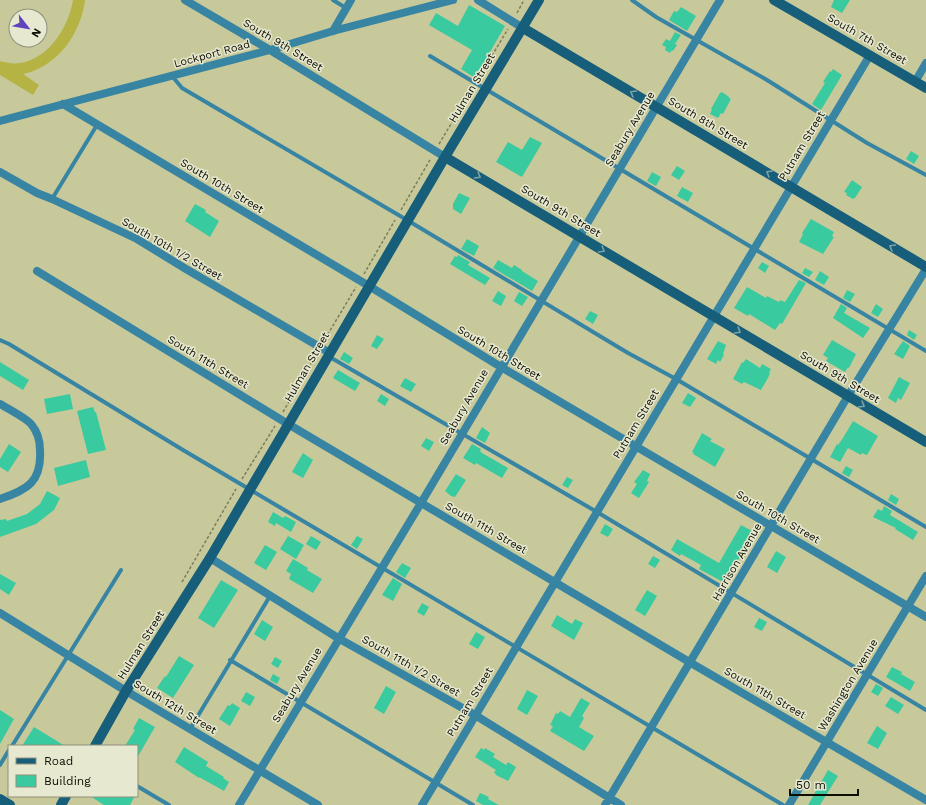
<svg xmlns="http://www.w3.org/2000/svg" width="926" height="805" viewBox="0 0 926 805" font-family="'Work Sans',sans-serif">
<rect width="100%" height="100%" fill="#c8c99a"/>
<path fill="#b4b343" d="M 73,0 L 85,0 C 81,34 57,67 23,74 L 39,85 L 33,95 L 0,75 L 0,61 C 38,74 68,33 73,0 Z"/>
<path fill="#39ca9f" d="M 834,0 L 850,0 L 842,13 L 831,7 Z
M 469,5 L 505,26 L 475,78 L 461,69 L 472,50 L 429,25 L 436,13 L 458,26 Z
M 681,7 L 696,16 L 687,31 L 669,20 L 674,11 L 677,12 Z
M 675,32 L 681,35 L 675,44 L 677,45 L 673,51 L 672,50 L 670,53 L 665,50 L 666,47 L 662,45 L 666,39 L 670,41 Z
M 833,69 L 842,75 L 821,110 L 812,104 L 825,83 L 823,82 L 830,71 L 831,72 Z
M 722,92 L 729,97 L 729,98 L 731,99 L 723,114 L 721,113 L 718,118 L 710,114 L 712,109 L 711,109 L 720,93 Z
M 530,137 L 542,143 L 522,177 L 496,162 L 508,142 L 522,150 Z
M 911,151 L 919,156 L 914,164 L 906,159 Z
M 677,166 L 685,171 L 679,180 L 671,175 Z
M 652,172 L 661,177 L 656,186 L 647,181 Z
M 852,180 L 862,187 L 855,198 L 854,198 L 853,199 L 846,195 L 847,193 L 844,192 Z
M 682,187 L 693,193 L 688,202 L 677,196 Z
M 459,193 L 470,198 L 461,214 L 453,209 L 453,204 Z
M 195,204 L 206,210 L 205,212 L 219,221 L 210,237 L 185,221 Z
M 811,219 L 834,232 L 832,236 L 834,237 L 823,254 L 799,242 L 803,234 L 802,233 Z
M 467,239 L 479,246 L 474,256 L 461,249 Z
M 458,255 L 470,262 L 468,265 L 490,278 L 485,285 L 450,264 L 455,256 L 457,257 Z
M 498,260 L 512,268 L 514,265 L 522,270 L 522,271 L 538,281 L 532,291 L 493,268 Z
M 762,262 L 769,266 L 765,273 L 758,268 Z
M 805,268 L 813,272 L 809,277 L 802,273 Z
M 820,271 L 829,277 L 824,285 L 815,280 Z
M 799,280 L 806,283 L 782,324 L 780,323 L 775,330 L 749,314 L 748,316 L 734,308 L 747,287 L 766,298 L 767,296 L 779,302 L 780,300 L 785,302 Z
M 847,290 L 855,294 L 850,302 L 843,298 Z
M 498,291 L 506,296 L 501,306 L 492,301 Z
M 519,292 L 528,297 L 522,306 L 514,301 Z
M 841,304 L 847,308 L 844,313 L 870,328 L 863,338 L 833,318 Z
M 876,304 L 883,309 L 878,317 L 871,313 Z
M 590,311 L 598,315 L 593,324 L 585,319 Z
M 909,330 L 917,335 L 914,340 L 907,335 Z
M 377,335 L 384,339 L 377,349 L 371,346 Z
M 832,340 L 856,354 L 849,368 L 848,367 L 845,372 L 826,361 L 828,358 L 823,355 Z
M 718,341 L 726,345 L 723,354 L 724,355 L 720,362 L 718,360 L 716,364 L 707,359 Z
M 903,341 L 910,346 L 903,359 L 894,354 Z
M 344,352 L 353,358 L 349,364 L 340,359 Z
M 746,359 L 760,368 L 762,364 L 771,369 L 769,373 L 770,373 L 768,378 L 761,390 L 744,382 L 742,384 L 733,379 L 742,362 L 743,363 Z
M 0,362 L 29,380 L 23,390 L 0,376 Z
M 338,370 L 360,383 L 355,391 L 333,378 Z
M 899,377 L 910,383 L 901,400 L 898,398 L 896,403 L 888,398 Z
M 405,378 L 416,384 L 411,392 L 400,386 Z
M 688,393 L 696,398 L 690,407 L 682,403 Z
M 70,394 L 73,409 L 47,414 L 44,399 Z
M 381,394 L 389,399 L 385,406 L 377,401 Z
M 93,407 L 95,412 L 96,412 L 106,450 L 88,454 L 77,411 Z
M 853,421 L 878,436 L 867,455 L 862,453 L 861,455 L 848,448 L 840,462 L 830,457 L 837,444 L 838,445 L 843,438 Z
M 482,427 L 490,433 L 485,443 L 476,438 Z
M 702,433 L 712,439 L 710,441 L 725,449 L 715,467 L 693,454 L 694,453 L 692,452 Z
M 426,438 L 434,442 L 429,451 L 421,446 Z
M 9,444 L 21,452 L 8,472 L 0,467 L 0,459 Z
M 472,444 L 481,449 L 480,451 L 482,453 L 508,468 L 502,478 L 476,463 L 475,465 L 463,458 Z
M 303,453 L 313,460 L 303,478 L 292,472 Z
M 86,460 L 90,477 L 58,486 L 54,468 Z
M 846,466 L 853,470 L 849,477 L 842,473 Z
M 643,470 L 650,474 L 647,481 L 649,482 L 639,498 L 631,493 L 637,484 L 634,482 Z
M 456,474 L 466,480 L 455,497 L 451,496 L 445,491 Z
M 567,477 L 573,480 L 568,488 L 562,485 Z
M 47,491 L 60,498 L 54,510 L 36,524 L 0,537 L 0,520 L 6,519 L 7,521 L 27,514 L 40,504 Z
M 891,494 L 899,499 L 896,505 L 888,500 Z
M 884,506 L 892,511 L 890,515 L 918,532 L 913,540 L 895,529 L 896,528 L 873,517 L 878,509 L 882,511 Z
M 273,512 L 283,518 L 285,516 L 296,522 L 291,532 L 276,523 L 275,526 L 268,522 Z
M 605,524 L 613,529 L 608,537 L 600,533 Z
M 741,525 L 754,532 L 725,583 L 699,569 L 701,565 L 681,554 L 680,556 L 671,550 L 677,539 L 719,563 Z
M 288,536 L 304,545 L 296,559 L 280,549 Z
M 311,536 L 321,542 L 316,550 L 306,544 Z
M 357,536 L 363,539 L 357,549 L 351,545 Z
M 265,545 L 277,552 L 266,570 L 254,563 Z
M 776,551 L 786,557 L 777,573 L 767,567 Z
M 653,556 L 660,560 L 655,568 L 648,564 Z
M 293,559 L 308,568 L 307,570 L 322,579 L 313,593 L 289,579 L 291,574 L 286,571 Z
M 402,563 L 411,568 L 405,578 L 396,572 Z
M 0,574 L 16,583 L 9,595 L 0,589 Z
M 393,578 L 402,584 L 393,601 L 382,595 Z
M 221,580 L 238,590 L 214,628 L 198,618 Z
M 647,590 L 657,596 L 645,616 L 635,610 Z
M 422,603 L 429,607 L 424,616 L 417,612 Z
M 557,615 L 572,624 L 575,619 L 583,623 L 574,640 L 551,626 Z
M 759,618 L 767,622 L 762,631 L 754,627 Z
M 262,620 L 273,627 L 265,641 L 254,634 Z
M 476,632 L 485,637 L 478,649 L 469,644 Z
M 179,656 L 194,665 L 173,698 L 157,688 L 165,676 L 166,677 Z
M 275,657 L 282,661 L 278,668 L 271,664 Z
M 892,667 L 902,672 L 901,674 L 915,682 L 910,691 L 886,677 Z
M 273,674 L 280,678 L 277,684 L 270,680 Z
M 876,684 L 883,688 L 878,696 L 871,692 Z
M 386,686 L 396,692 L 384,714 L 374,708 Z
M 527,690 L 538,696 L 527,715 L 517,709 Z
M 246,692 L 255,697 L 250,706 L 241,701 Z
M 891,697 L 904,705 L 898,714 L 885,706 Z
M 581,698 L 590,703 L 582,716 L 584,718 L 579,727 L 594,736 L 584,751 L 550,731 L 553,726 L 550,725 L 556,713 L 558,714 L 560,711 L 570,717 Z
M 232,703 L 240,708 L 230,726 L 219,719 L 228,705 L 230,706 Z
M 0,710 L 14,719 L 0,744 Z
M 139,718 L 155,727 L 137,758 L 137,746 L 125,746 L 135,730 L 133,729 Z
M 877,726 L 887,733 L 878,749 L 867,743 Z
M 34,727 L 65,746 L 22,746 Z
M 184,747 L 208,762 L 206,766 L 224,777 L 223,778 L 229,782 L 224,791 L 199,777 L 199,778 L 175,762 Z
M 481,748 L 484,750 L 485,748 L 495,754 L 493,757 L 506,765 L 508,762 L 516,767 L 508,781 L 496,775 L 494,772 L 496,770 L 475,757 Z
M 828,770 L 838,776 L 820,805 L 808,805 Z
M 480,793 L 489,797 L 488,799 L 499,805 L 483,805 L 476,801 Z
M 90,796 L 135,796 L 130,805 L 104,805 Z"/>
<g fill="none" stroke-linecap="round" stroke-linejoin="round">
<path stroke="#7c7d5c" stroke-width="1.5" stroke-dasharray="3 2" stroke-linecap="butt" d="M 517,13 L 524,0
M 479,77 L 508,29
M 439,144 L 472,89
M 401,210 L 431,158
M 364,274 L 395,220
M 325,339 L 356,287
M 283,412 L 316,355
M 242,479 L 275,426
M 182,582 L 236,489"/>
<path stroke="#3884a3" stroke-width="4" d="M 333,0 L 346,8
M 632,0 L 656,17 L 767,80 L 867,143 L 926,175
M 430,56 L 926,351
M 172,76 L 182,88 L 407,220 L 628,353 L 676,379 L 926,527
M 52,199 L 97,125
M 0,340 L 9,344 L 183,450 L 783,805
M 328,356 L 597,512 L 926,710
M 230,660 L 473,805
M 190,729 L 270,596
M 12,746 L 121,570
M 0,765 L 9,750
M 137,786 L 169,805"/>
<path stroke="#3884a3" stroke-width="8" d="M 185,0 L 270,50 L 445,157
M 478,0 L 523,28
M 333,31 L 351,0
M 915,82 L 926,63
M 63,104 L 369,286 L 501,367 L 926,617
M 0,121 L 270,50 L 333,31 L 453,0
M 0,172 L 37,193 L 52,199 L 137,239 L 186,269 L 330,353
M 37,271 L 288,424 L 691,663 L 926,800
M 0,404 C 7,408 26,418 31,424 C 37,431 40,441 40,450 C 42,482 27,490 0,499
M 210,558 L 338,638 L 475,715 L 621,805
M 0,613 L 126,691 L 318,805
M 239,805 L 421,503 L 720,0
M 422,805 L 870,55
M 605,805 L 848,396 L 926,269
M 789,805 L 926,576"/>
<path stroke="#165e79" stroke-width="10" d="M 774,0 L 926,88
M 523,28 L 926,267
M 445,157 L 926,442
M 95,746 L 126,691 L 210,558 L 445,157 L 539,0
M 0,799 L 10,805
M 61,805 L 66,796"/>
</g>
<defs><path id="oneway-chevron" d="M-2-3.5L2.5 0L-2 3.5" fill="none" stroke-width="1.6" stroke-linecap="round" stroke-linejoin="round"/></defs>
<g stroke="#7ea3a4">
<use href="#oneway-chevron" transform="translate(633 93) rotate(-149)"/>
<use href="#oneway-chevron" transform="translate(769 173) rotate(-149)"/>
<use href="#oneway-chevron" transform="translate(478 176) rotate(31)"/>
<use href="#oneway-chevron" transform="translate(892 247) rotate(-149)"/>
<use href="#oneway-chevron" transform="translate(602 250) rotate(31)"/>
<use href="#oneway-chevron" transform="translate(738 331) rotate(31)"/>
<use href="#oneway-chevron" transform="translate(862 405) rotate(30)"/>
</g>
<g text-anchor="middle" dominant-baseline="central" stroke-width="3" stroke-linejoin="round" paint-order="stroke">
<g font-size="11" fill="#0d0d00" stroke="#e7e8d0">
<text transform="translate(867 39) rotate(30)">South 7th Street</text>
<text transform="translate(283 45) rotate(31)">South 9th Street</text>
<text transform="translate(212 54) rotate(-15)">Lockport Road</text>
<text transform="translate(472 88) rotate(-59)">Hulman Street</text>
<text transform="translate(708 123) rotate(31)">South 8th Street</text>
<text transform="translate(630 129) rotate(-59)">Seabury Avenue</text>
<text transform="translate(802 146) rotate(-59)">Putnam Street</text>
<text transform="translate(222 186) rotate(31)">South 10th Street</text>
<text transform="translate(561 211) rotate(31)">South 9th Street</text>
<text transform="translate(172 249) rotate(30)">South 10th 1/2 Street</text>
<text transform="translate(499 353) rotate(31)">South 10th Street</text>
<text transform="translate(208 362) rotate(31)">South 11th Street</text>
<text transform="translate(307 367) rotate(-60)">Hulman Street</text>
<text transform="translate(840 377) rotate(31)">South 9th Street</text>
<text transform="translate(464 407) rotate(-60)">Seabury Avenue</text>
<text transform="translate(636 424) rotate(-59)">Putnam Street</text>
<text transform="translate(778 517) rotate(30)">South 10th Street</text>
<text transform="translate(486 528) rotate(30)">South 11th Street</text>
<text transform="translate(737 562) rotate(-60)">Harrison Avenue</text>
<text transform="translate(141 645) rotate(-58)">Hulman Street</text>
<text transform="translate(411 666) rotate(30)">South 11th 1/2 Street</text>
<text transform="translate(297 685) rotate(-59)">Seabury Avenue</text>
<text transform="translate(848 685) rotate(-59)">Washington Avenue</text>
<text transform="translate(765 693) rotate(30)">South 11th Street</text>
<text transform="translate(470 702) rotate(-59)">Putnam Street</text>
<text transform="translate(175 707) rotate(31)">South 12th Street</text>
</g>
</g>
<rect x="8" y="745" width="130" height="52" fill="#e7e8d0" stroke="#90907d"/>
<rect x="16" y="758" width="20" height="6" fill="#165e79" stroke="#90907d"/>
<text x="44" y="765" font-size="12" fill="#0d0d00">Road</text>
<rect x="16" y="775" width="20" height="12" fill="#39ca9f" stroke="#90907d"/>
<text x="44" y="785" font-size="12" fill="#0d0d00">Building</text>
<g transform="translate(28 28) rotate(121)"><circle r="19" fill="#e7e8d0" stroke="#90907d"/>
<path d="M0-3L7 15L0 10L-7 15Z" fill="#6044bd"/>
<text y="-6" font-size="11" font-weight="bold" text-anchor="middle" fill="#0d0d00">N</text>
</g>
<path d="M790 789v6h68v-6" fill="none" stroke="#0d0d00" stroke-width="2"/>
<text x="796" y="789" font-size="12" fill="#0d0d00" stroke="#e7e8d0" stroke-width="3" paint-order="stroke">50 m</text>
</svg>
